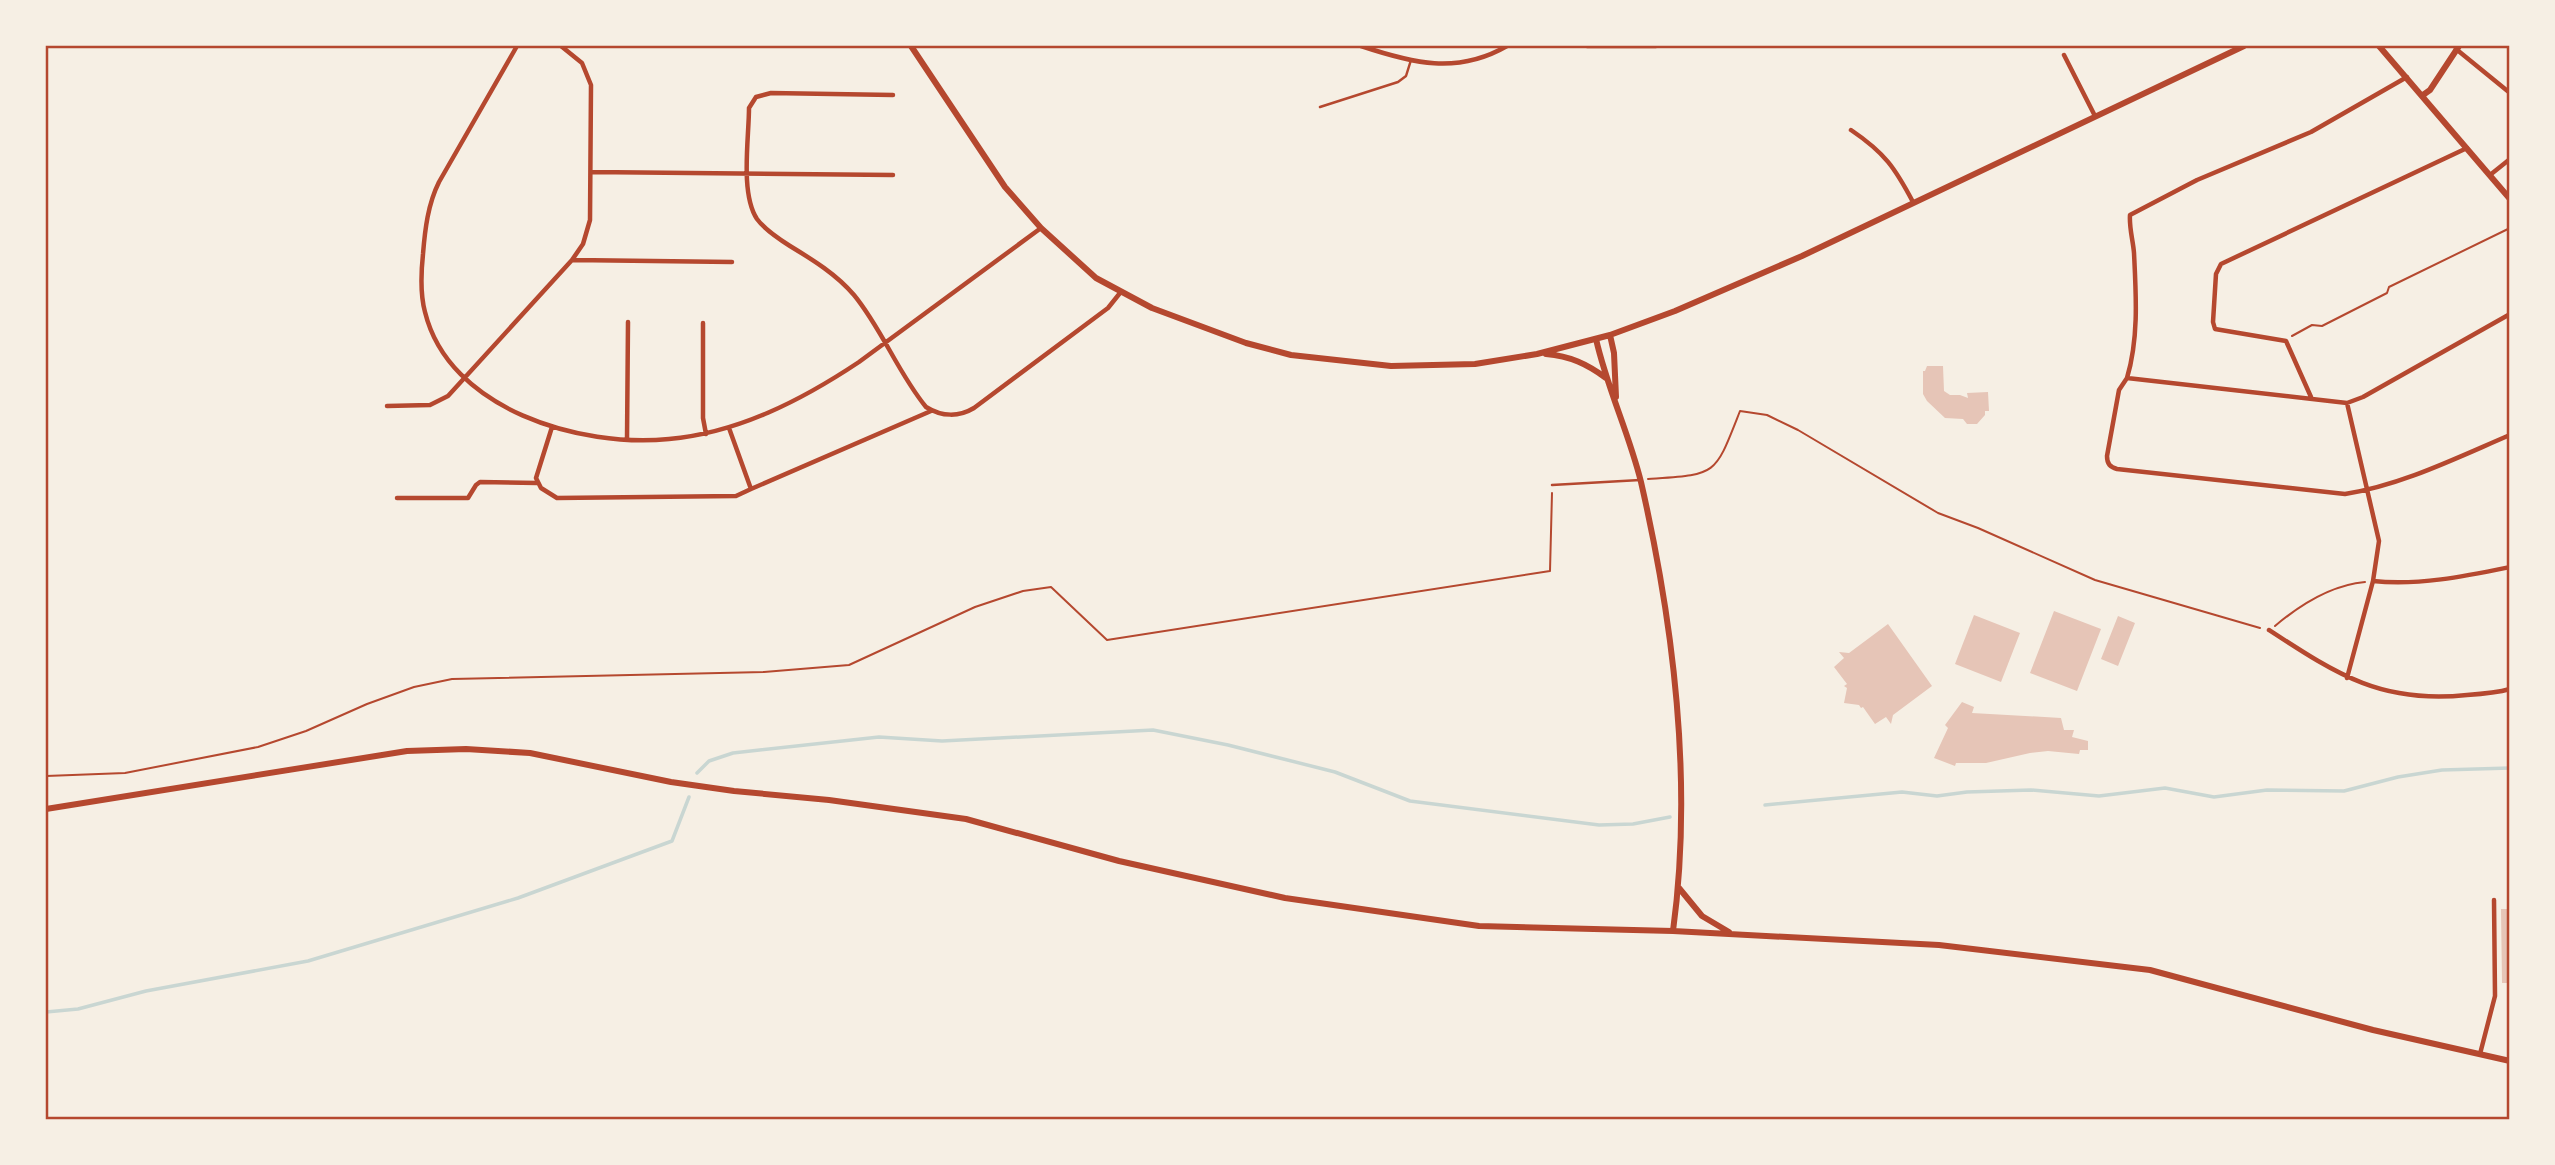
<svg xmlns="http://www.w3.org/2000/svg" width="2555" height="1165" viewBox="0 0 2555 1165" font-family="'Open Sans',sans-serif">
<rect width="100%" height="100%" fill="#f6efe4"/>
<g fill="none" stroke-linecap="round" stroke-linejoin="round">
<path stroke="#c9d6d2" stroke-width="3.5" d="M 697,773 L 709,761 L 733,753 L 879,737 L 942,741 L 1153,730 L 1228,745 L 1335,772 L 1410,801 L 1599,825 L 1633,824 L 1670,817
M 1765,805 L 1902,792 L 1937,796 L 1967,792 L 2031,790 L 2099,796 L 2165,788 L 2214,797 L 2267,790 L 2344,791 L 2398,777 L 2442,770 L 2510,768
M 46,1012 L 78,1009 L 146,991 L 308,961 L 518,898 L 672,841 L 689,797"/>
</g>
<path fill="#e6c5b7" d="M 1927,366 L 1943,366 L 1944,391 L 1950,395 L 1960,395 L 1968,398 L 1967,393 L 1988,392 L 1989,411 L 1985,411 L 1985,415 L 1977,424 L 1967,424 L 1963,419 L 1945,418 L 1927,401 L 1923,394 L 1923,371 L 1925,371 Z
M 2054,611 L 2101,629 L 2077,691 L 2030,673 Z
M 1974,615 L 2020,633 L 2001,682 L 1955,664 Z
M 2118,616 L 2135,623 L 2118,666 L 2101,659 Z
M 1888,624 L 1932,686 L 1893,715 L 1891,724 L 1886,717 L 1875,724 L 1863,707 L 1861,708 L 1859,705 L 1844,703 L 1847,688 L 1844,686 L 1847,684 L 1834,667 L 1844,658 L 1839,652 L 1849,653 Z
M 1962,702 L 1974,707 L 1972,713 L 2061,718 L 2064,730 L 2074,730 L 2072,737 L 2088,741 L 2088,750 L 2080,750 L 2079,754 L 2048,751 L 2030,753 L 1986,763 L 1956,763 L 1955,766 L 1934,758 L 1948,728 L 1945,725 Z
M 2501,909 L 2510,909 L 2510,983 L 2502,983 Z"/>
<g fill="none" stroke-linecap="round" stroke-linejoin="round">
<path stroke="#b5482f" stroke-width="2" d="M 2292,336 L 2312,325 L 2322,326 L 2387,293 L 2389,287 L 2510,228
M 1648,479 C 1718,474 1714,477 1740,411 L 1767,415 L 1798,430 L 1938,513 L 1978,528 L 2095,580 L 2260,628
M 2275,626 C 2301,604 2331,585 2365,582
M 46,776 L 125,773 L 258,747 L 306,731 L 367,704 L 414,687 L 452,679 L 764,672 L 849,665 L 975,607 L 1023,591 L 1051,587 L 1107,640 L 1550,571 L 1552,493"/>
<path stroke="#b5482f" stroke-width="2.5" d="M 1320,107 L 1398,82 L 1406,76 L 1411,60
M 1552,485 L 1640,480"/>
<path stroke="#b5482f" stroke-width="4.5" d="M 517,46 L 439,182 C 428,204 425,229 423,254 C 421,273 420,294 425,312 C 449,410 581,448 669,439 C 738,433 802,400 859,362 L 1041,228
M 1361,46 C 1412,63 1457,75 1507,46
M 1587,46 L 1656,46
M 2456,49 L 2510,93
M 2064,55 L 2095,116
M 2407,77 L 2311,132 L 2197,180 L 2130,215 C 2129,228 2133,240 2134,253 C 2136,294 2139,338 2127,378 L 2347,403 L 2363,397 L 2510,314
M 893,95 L 771,93 L 756,97 L 749,108 C 749,138 740,193 757,219 C 765,230 779,239 790,246 C 813,260 836,274 854,295 C 882,329 898,373 926,407 C 942,417 959,417 974,408 L 1108,308 L 1120,293
M 1851,130 C 1885,153 1895,168 1913,202
M 591,172 L 893,175
M 2490,175 L 2510,159
M 573,260 L 732,262
M 703,323 L 703,418 L 706,434
M 2127,378 L 2119,390 L 2107,456 C 2107,464 2110,467 2117,469 L 2345,494 C 2402,485 2456,458 2510,435
M 2311,397 L 2286,341 L 2215,329 L 2213,322 L 2216,274 L 2221,264 L 2467,148
M 2347,403 L 2379,541 L 2373,581 L 2347,678
M 387,406 L 430,405 L 448,396 L 572,260 L 583,244 L 590,220 L 591,85 L 582,63 L 561,46
M 552,427 L 536,478 L 541,488 L 557,498 L 736,496 L 751,489 L 729,428
M 627,439 L 628,322
M 751,489 L 931,411
M 397,498 L 468,498 L 476,485 L 480,482 L 537,483
M 2373,581 C 2418,586 2466,576 2510,567
M 2269,630 C 2338,675 2382,704 2467,695 C 2482,694 2496,693 2510,689
M 2480,1054 L 2495,996 L 2494,900"/>
<path stroke="#b5482f" stroke-width="6" d="M 911,46 L 1005,187 L 1041,228 L 1096,278 L 1152,308 L 1246,343 L 1291,355 L 1391,366 L 1475,364 L 1537,354 L 1610,335 L 1675,311 L 1802,256 L 2244,46
M 2379,46 L 2510,199
M 2423,95 L 2430,90 L 2459,46
M 1610,335 L 1614,353 L 1616,397
M 1596,339 C 1607,388 1629,433 1641,482 C 1674,626 1693,784 1673,931
M 1546,354 C 1570,356 1587,364 1606,378
M 46,809 L 407,751 L 466,749 L 530,753 L 671,782 L 734,791 L 829,800 L 966,819 L 1119,861 L 1285,898 L 1479,926 L 1673,931 L 1939,945 L 2150,970 L 2373,1030 L 2510,1061
M 1679,888 L 1702,916 L 1729,932"/>
</g>
<rect width="2555" height="1165" fill="none" stroke="#f6efe4" stroke-width="94"/>
<rect x="47" y="47" width="2461" height="1071" fill="none" stroke="#b5482f" stroke-width="2.5"/>
</svg>
